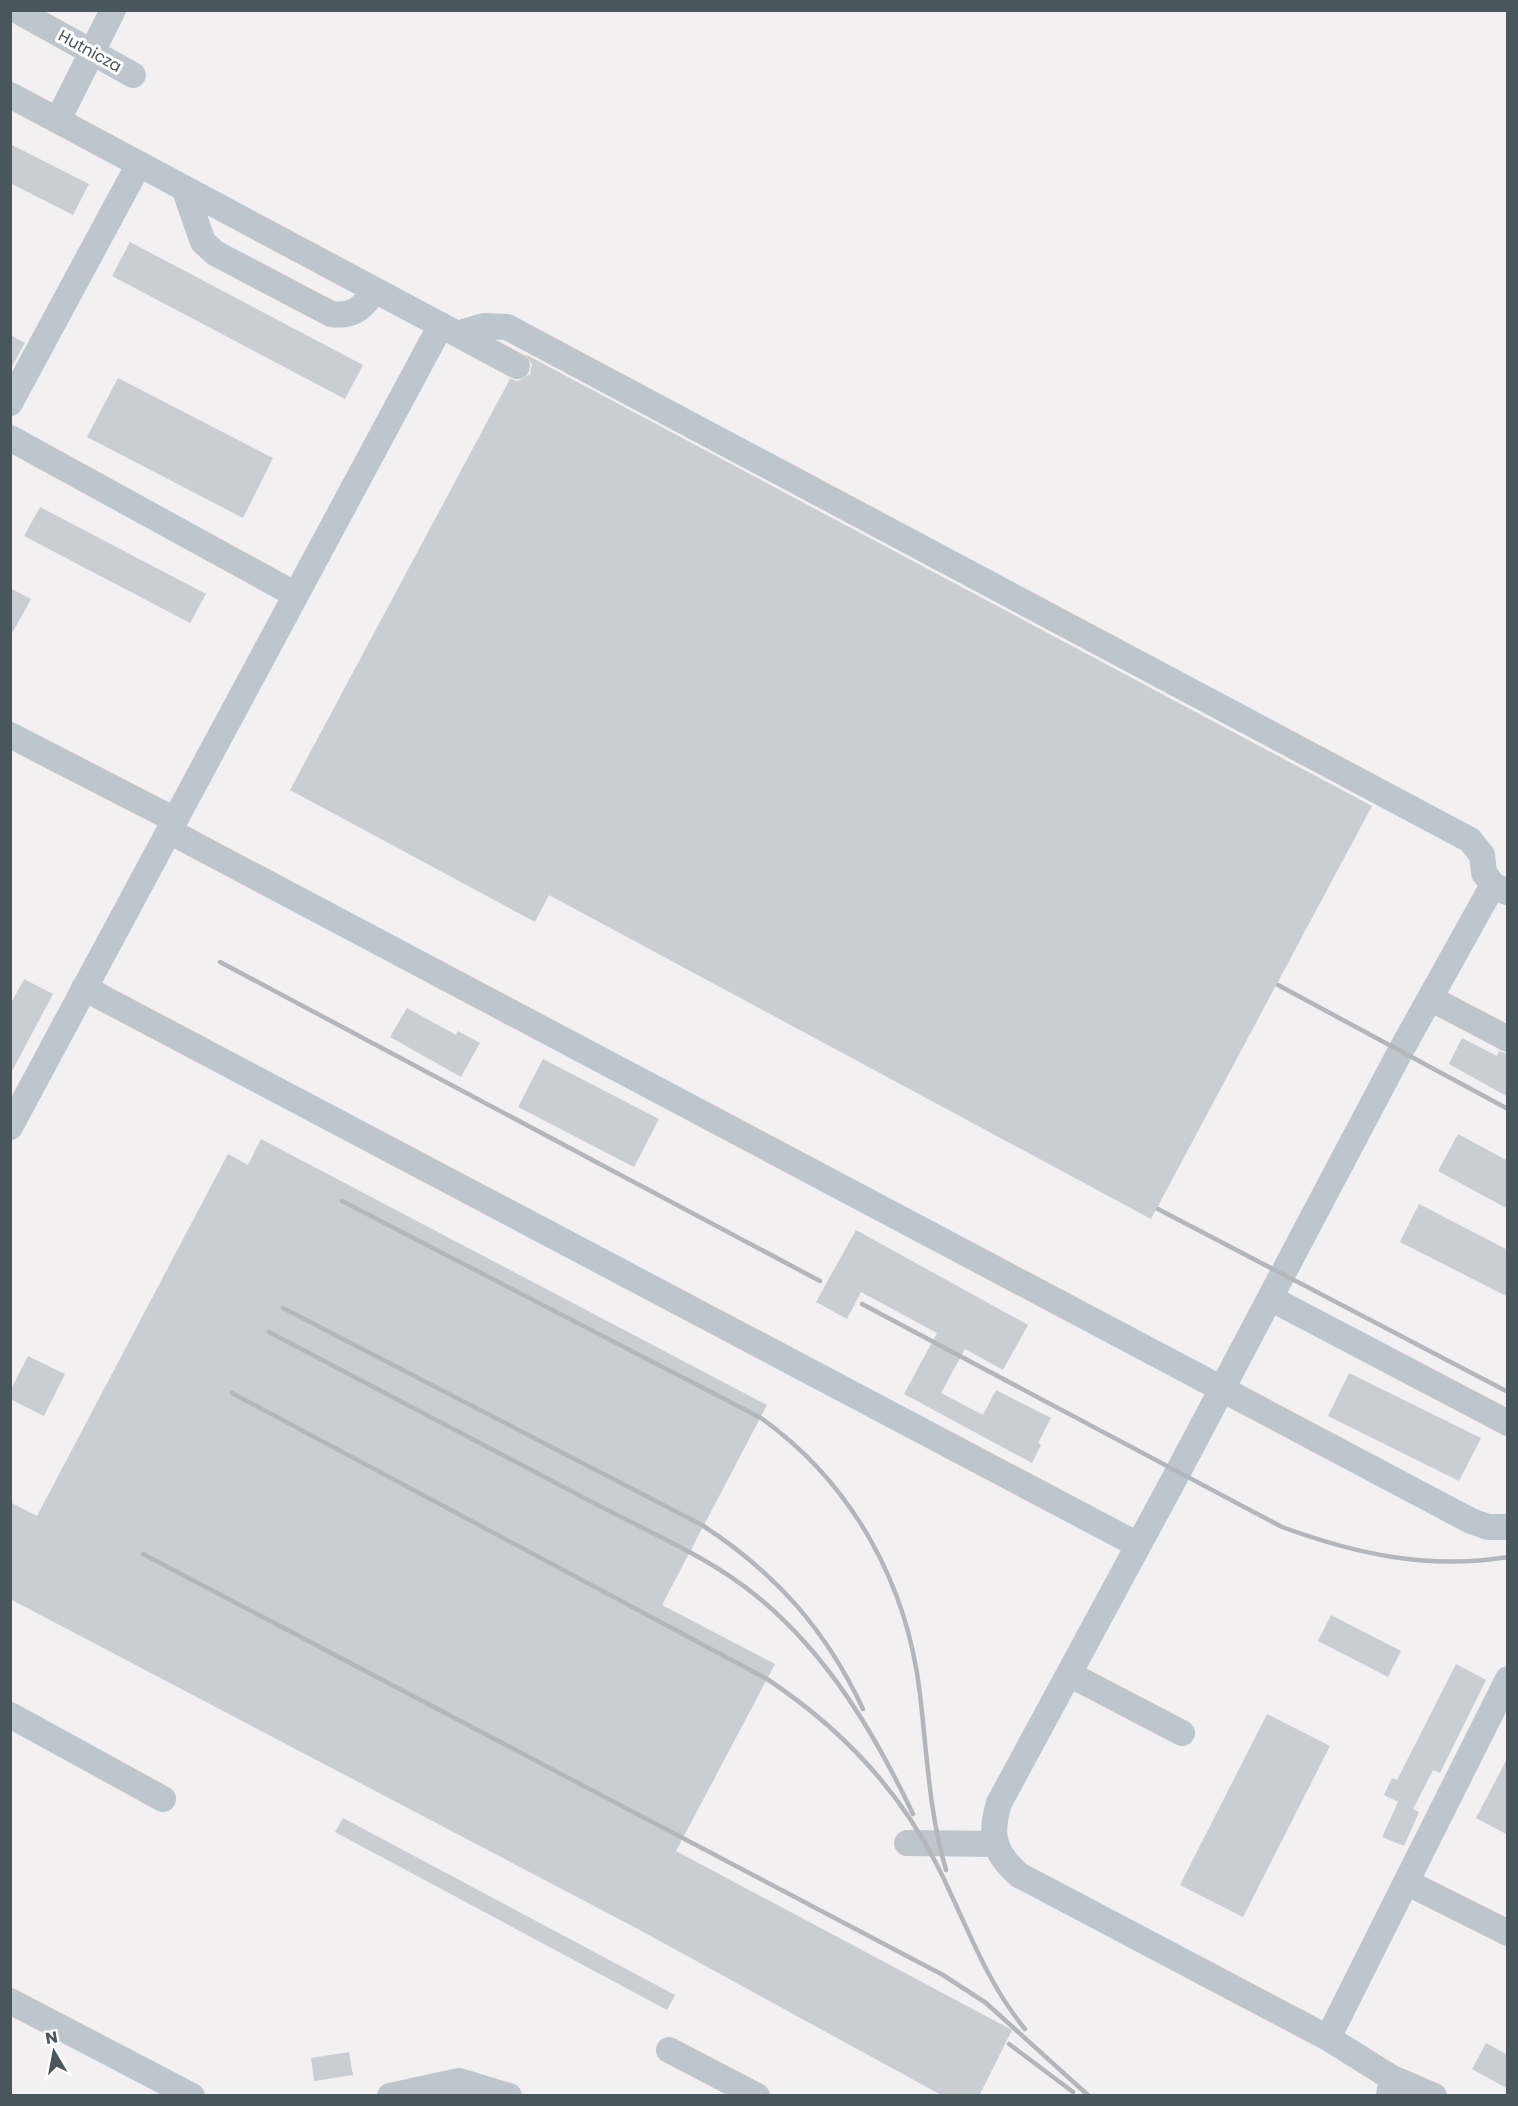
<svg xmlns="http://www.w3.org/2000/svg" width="1518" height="2106" viewBox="0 0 1518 2106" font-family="Poppins,sans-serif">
<rect width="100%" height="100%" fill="#f2f0f1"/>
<path fill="#caced2" d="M 10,144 L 89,184 L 73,215 L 10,183 Z
M 130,242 L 363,365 L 345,399 L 112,276 Z
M 10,335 L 25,343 L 10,370 Z
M 525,354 L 1372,806 L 1151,1219 L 549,895 L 535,922 L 290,790 L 510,379 L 518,381 L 530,374 L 532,365 Z
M 118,378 L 273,458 L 243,518 L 87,437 Z
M 40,507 L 206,594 L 190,623 L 24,536 Z
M 10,588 L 31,599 L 10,637 Z
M 24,979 L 53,994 L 10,1075 L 10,1005 Z
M 407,1008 L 456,1035 L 458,1031 L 480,1043 L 461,1077 L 390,1037 Z
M 1462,1038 L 1497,1056 L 1499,1051 L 1508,1054 L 1508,1097 L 1449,1064 Z
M 543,1059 L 659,1119 L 634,1167 L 518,1107 Z
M 1458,1134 L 1508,1161 L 1508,1209 L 1438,1171 Z
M 261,1139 L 767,1405 L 662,1605 L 775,1664 L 676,1851 L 1012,2030 L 979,2096 L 943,2096 L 636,1928 L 10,1599 L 10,1502 L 37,1516 L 228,1154 L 248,1165 Z
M 1419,1204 L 1508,1250 L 1508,1297 L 1400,1242 Z
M 856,1230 L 1028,1325 L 1003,1370 L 965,1349 L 941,1393 L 983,1415 L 996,1390 L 1051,1418 L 1038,1443 L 1041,1445 L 1032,1463 L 904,1394 L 937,1333 L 861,1292 L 847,1319 L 816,1302 Z
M 28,1356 L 65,1374 L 44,1416 L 10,1399 L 10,1391 Z
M 1349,1373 L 1481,1438 L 1459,1481 L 1328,1416 Z
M 1331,1615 L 1401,1651 L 1388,1677 L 1318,1641 Z
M 1456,1664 L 1486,1680 L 1440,1773 L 1433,1770 L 1413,1809 L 1419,1812 L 1404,1846 L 1382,1837 L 1398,1802 L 1384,1795 L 1392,1778 L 1397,1780 Z
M 1267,1714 L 1330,1746 L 1243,1917 L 1180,1885 Z
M 1508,1757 L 1508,1835 L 1476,1818 Z
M 343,1818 L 675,1995 L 667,2010 L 335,1832 Z
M 1486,2043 L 1508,2055 L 1508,2089 L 1472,2069 Z
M 349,2052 L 353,2075 L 314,2081 L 311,2058 Z"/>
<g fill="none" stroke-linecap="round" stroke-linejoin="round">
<path stroke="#bdc6cc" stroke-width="26" d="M 16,10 L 133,75
M 10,95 L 517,366
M 58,120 L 113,10
M 184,188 L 203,242 L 215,253 L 331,314 C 353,317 363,308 375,290
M 457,334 L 484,326 L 507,327 L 1470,840 L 1482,855 L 1484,873 L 1493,885 L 1507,892
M 10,403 L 139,164
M 10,438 L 296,595
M 10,735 L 175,820
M 169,831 L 1471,1521 L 1488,1527 L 1508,1527
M 84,988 L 1138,1545
M 1430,998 L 1508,1039
M 10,1127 L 441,325
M 1270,1298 L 1508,1423
M 1069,1674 L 1182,1733
M 10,1715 L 163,1799
M 907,1843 L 996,1844
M 1406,1882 L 1508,1933
M 10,2001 L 192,2096
M 1328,2038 L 1508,1679
M 669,2050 L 757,2096
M 1392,2078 L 1434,2096
M 390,2096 L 459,2081 L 509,2096
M 1389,2096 L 1392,2078 L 1328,2038 L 1019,1875 C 994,1853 989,1835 999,1803 L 1178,1472 L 1400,1052 L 1493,885"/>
<path stroke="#b3b6ba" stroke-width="4.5" d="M 220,962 L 820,1281
M 1278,985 L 1508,1109
M 342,1201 L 761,1418 C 852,1483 907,1583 920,1694 C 927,1754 929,1812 946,1870
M 1158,1209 L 1508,1392
M 862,1304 L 1282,1527 C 1356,1554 1428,1570 1508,1557
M 283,1308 L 702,1525 C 776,1573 826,1630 863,1709
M 269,1332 C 376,1388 483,1445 590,1501 C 646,1531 710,1557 759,1598 C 828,1655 875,1734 913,1814
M 232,1393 L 767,1679 C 838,1726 898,1788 937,1865 C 965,1920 985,1981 1025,2029
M 143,1554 L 943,1975 L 986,2003 L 1089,2096
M 1009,2044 L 1073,2092"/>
</g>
<g text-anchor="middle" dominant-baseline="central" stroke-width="6" stroke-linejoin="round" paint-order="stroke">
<g font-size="16" fill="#49565c" stroke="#fff">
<text transform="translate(90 51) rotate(29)">Hutnicza</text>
</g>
</g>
<rect width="1518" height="2106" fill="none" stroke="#49565c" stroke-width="24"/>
<g transform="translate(54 2052) rotate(350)" stroke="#ffffff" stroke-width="4.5" paint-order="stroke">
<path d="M0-4.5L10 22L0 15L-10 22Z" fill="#49565c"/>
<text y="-9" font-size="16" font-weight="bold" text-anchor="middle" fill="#49565c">N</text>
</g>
</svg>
